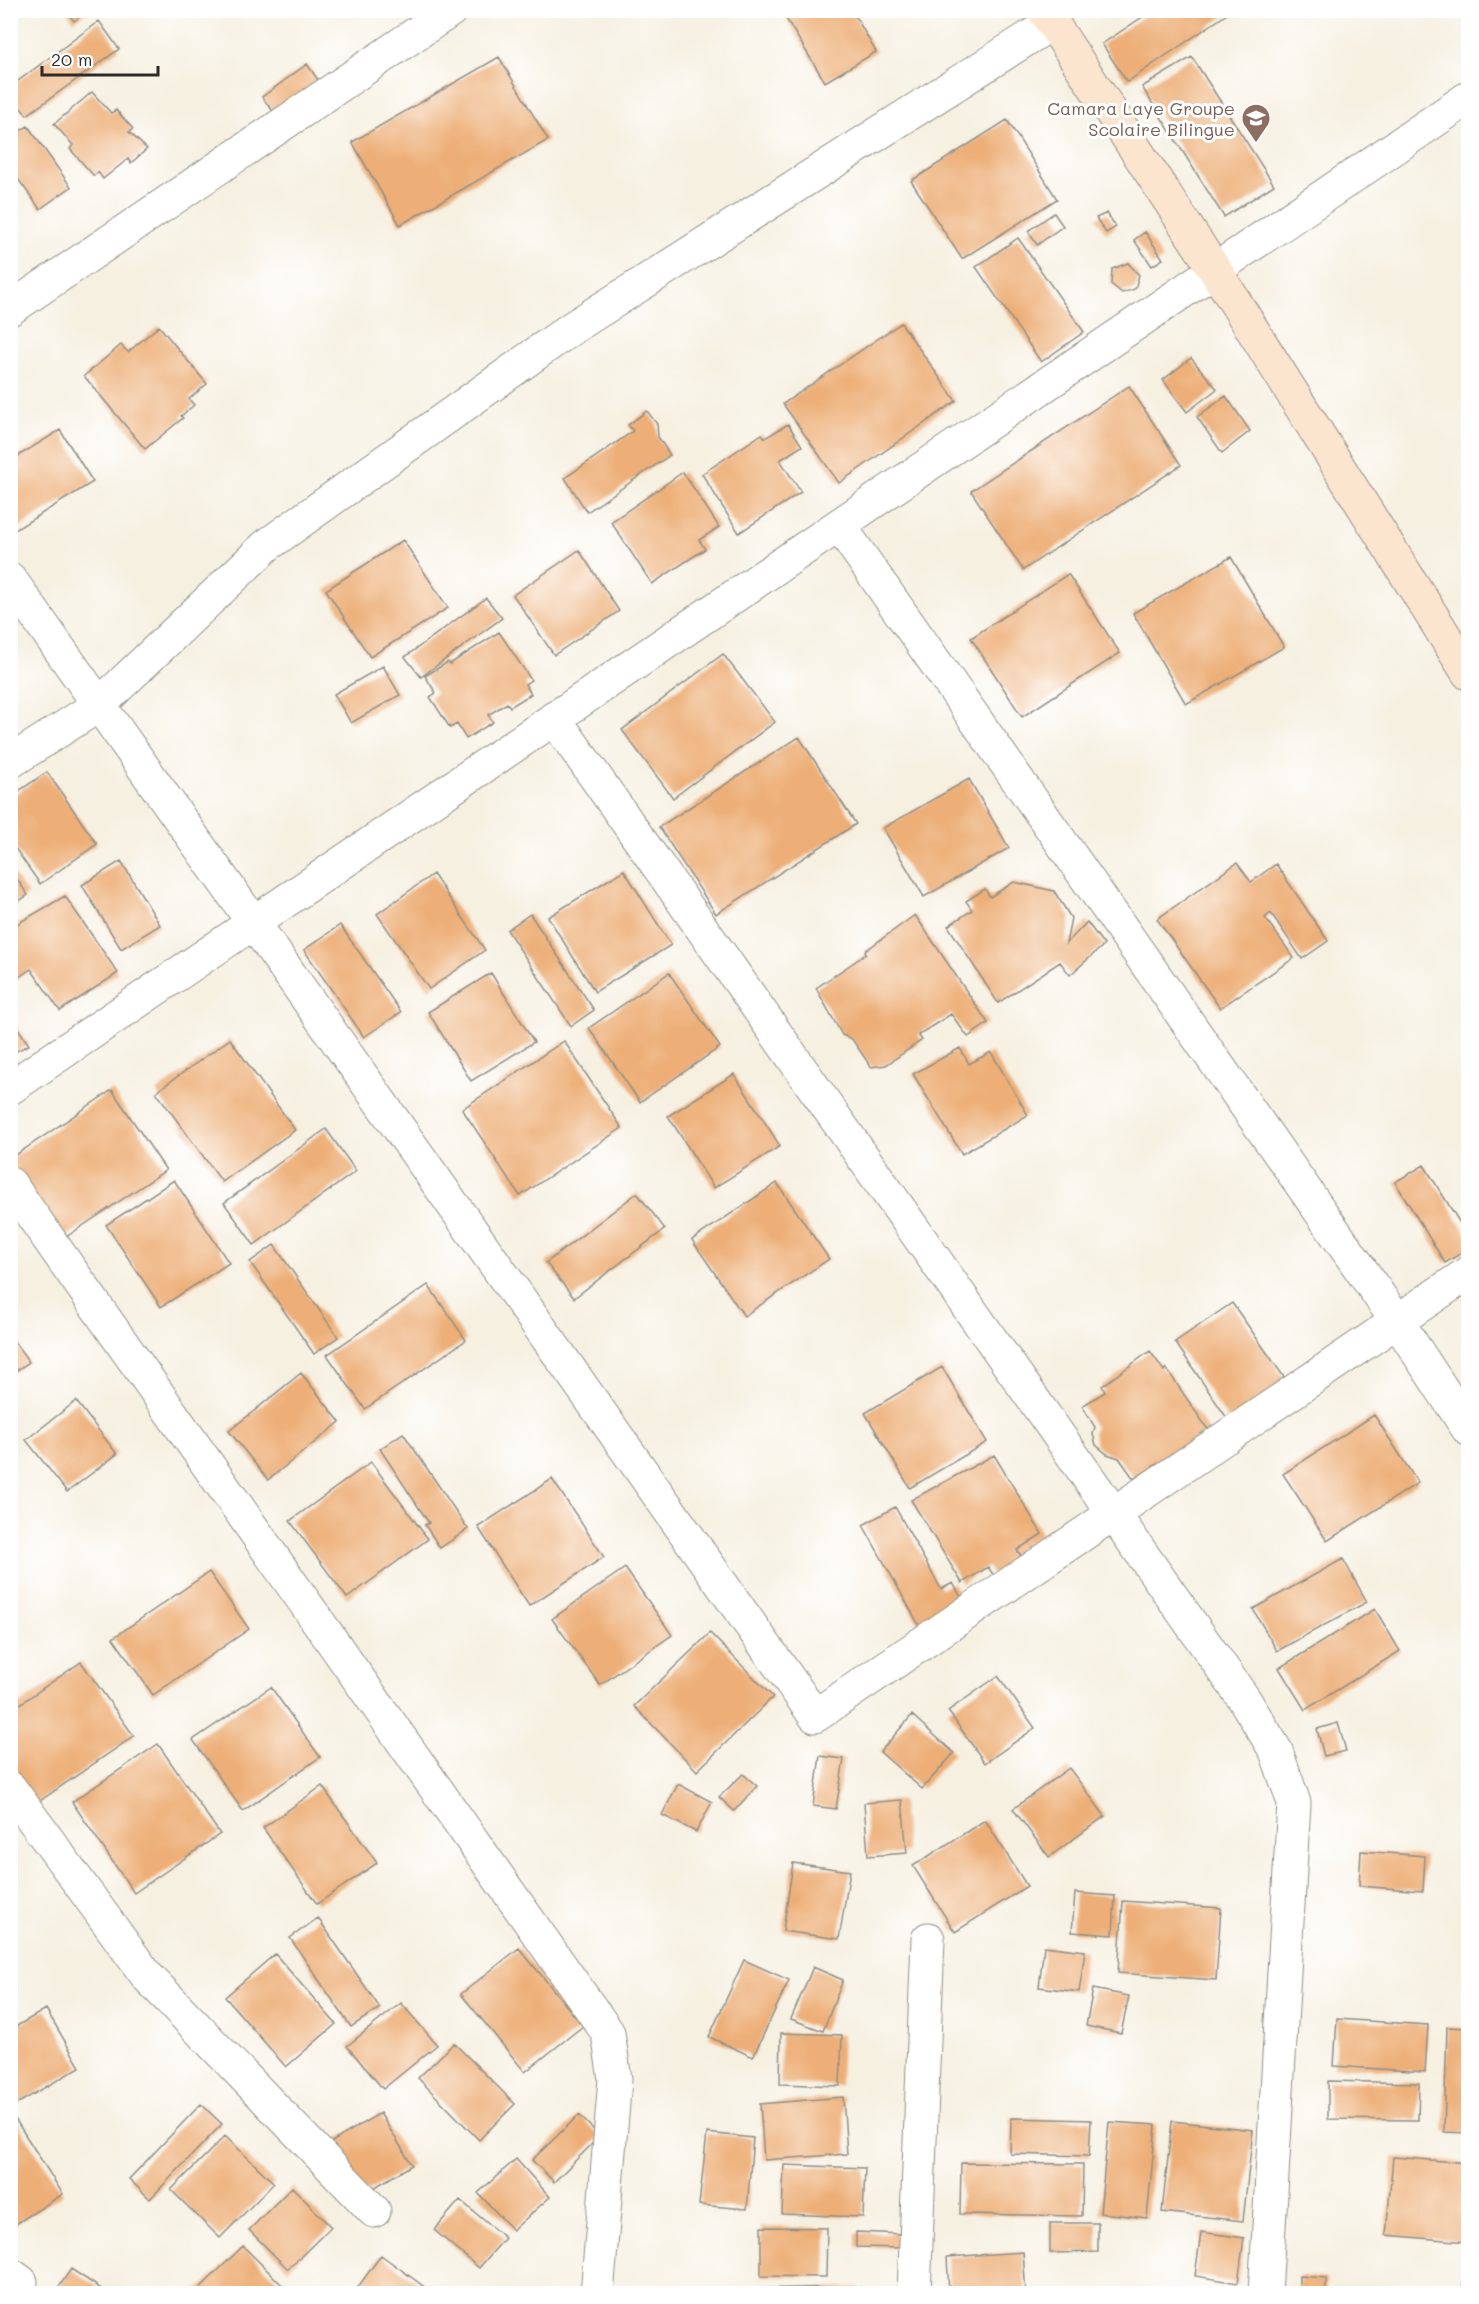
<svg xmlns="http://www.w3.org/2000/svg" width="1479" height="2304" viewBox="0 0 1479 2304" font-family="Mali,sans-serif">
<rect width="100%" height="100%" fill="#fff"/>
<filter id="ink" filterUnits="userSpaceOnUse"><feTurbulence type="fractalNoise" baseFrequency=".0167" numOctaves="2"/><feDisplacementMap in="SourceGraphic" scale="12" xChannelSelector="R" yChannelSelector="G"/><feConvolveMatrix kernelMatrix="1 2 1 2 8 2 1 2 1" color-interpolation-filters="sRGB"/></filter>
<filter id="wash" filterUnits="userSpaceOnUse"><feTurbulence type="fractalNoise" baseFrequency=".008" numOctaves="4" result="noise"/><feDisplacementMap in="SourceGraphic" scale="24" xChannelSelector="R" yChannelSelector="G"/><feGaussianBlur stdDeviation="1.35" result="paint"/><feColorMatrix in="noise" values="0 0 0 0 0 0 0 0 0 0 0 0 0 0 0 0 0 1.4 0 .05"/><feComposite in="paint" operator="in"/></filter>
<g filter="url(#wash)">
<rect width="100%" height="100%" fill="#f6f0e1"/>
<g id="blocks">
<path fill="#edaf77" d="M 66,10 L 90,10 L 74,21 Z
M 785,10 L 852,10 L 876,52 L 825,82 L 782,12 Z
M 1153,10 L 1233,10 L 1127,82 L 1102,44 Z
M 99,21 L 119,49 L 27,115 L 10,96 L 10,87 Z
M 499,57 L 548,140 L 400,225 L 352,142 Z
M 1192,57 L 1274,185 L 1224,217 L 1142,87 Z
M 307,64 L 323,87 L 279,119 L 262,97 Z
M 92,92 L 111,113 L 116,110 L 133,129 L 129,132 L 147,149 L 131,163 L 128,159 L 103,179 L 98,172 L 94,176 L 70,149 L 73,145 L 54,124 Z
M 1007,120 L 1057,199 L 962,259 L 911,181 Z
M 28,126 L 71,187 L 40,209 L 10,168 L 10,137 Z
M 1054,213 L 1063,226 L 1037,245 L 1028,231 Z
M 1107,213 L 1116,227 L 1106,233 L 1096,218 Z
M 1145,232 L 1163,259 L 1152,266 L 1134,240 Z
M 1018,238 L 1084,332 L 1041,362 L 976,267 Z
M 1128,263 L 1139,275 L 1135,289 L 1122,293 L 1111,284 L 1112,269 Z
M 901,323 L 956,401 L 839,483 L 783,404 Z
M 159,326 L 207,384 L 189,399 L 194,405 L 181,416 L 183,418 L 145,449 L 84,376 L 121,345 L 128,352 Z
M 1191,358 L 1217,389 L 1187,412 L 1163,380 Z
M 1129,386 L 1181,465 L 1023,570 L 971,491 Z
M 1226,396 L 1250,431 L 1222,453 L 1197,417 Z
M 647,411 L 657,424 L 658,437 L 670,455 L 587,512 L 565,478 L 633,431 L 628,425 Z
M 788,424 L 802,446 L 780,460 L 801,492 L 739,533 L 702,474 L 762,434 L 765,438 Z
M 60,430 L 93,482 L 10,533 L 10,461 Z
M 683,472 L 719,527 L 699,540 L 705,549 L 652,584 L 611,522 Z
M 403,540 L 448,608 L 370,657 L 326,590 Z
M 579,550 L 619,611 L 554,655 L 513,595 Z
M 1231,557 L 1284,647 L 1186,704 L 1133,613 Z
M 1068,574 L 1120,653 L 1022,717 L 971,638 Z
M 486,598 L 502,618 L 421,677 L 405,657 Z
M 499,632 L 531,680 L 525,684 L 531,694 L 510,707 L 507,703 L 488,715 L 493,722 L 466,739 L 457,724 L 450,728 L 430,697 L 436,693 L 425,676 L 448,662 L 450,664 Z
M 723,654 L 775,722 L 673,798 L 622,730 Z
M 383,666 L 400,695 L 351,723 L 334,694 Z
M 799,737 L 856,824 L 716,914 L 659,827 Z
M 47,772 L 97,844 L 40,884 L 10,841 L 10,797 Z
M 969,779 L 1009,848 L 924,897 L 883,828 Z
M 121,861 L 160,925 L 121,949 L 82,885 Z
M 1237,863 L 1251,882 L 1276,864 L 1328,941 L 1302,959 L 1271,913 L 1265,918 L 1294,958 L 1220,1008 L 1157,919 Z
M 10,869 L 28,895 L 10,907 Z
M 624,870 L 671,945 L 595,992 L 548,917 Z
M 433,874 L 485,950 L 429,989 L 377,914 Z
M 1014,882 L 1054,891 L 1071,918 L 1066,944 L 1087,922 L 1104,945 L 1070,975 L 1060,962 L 998,1003 L 948,926 L 972,910 L 966,901 L 985,889 L 990,897 Z
M 65,896 L 118,973 L 60,1011 L 31,969 L 10,983 L 10,928 Z
M 530,914 L 594,1010 L 571,1026 L 507,930 Z
M 915,915 L 988,1023 L 968,1037 L 951,1014 L 918,1035 L 922,1040 L 886,1065 L 871,1067 L 852,1039 L 842,1035 L 816,988 L 866,954 L 865,951 Z
M 340,925 L 401,1012 L 364,1037 L 304,950 Z
M 491,973 L 534,1042 L 471,1081 L 428,1012 Z
M 669,973 L 720,1047 L 640,1102 L 589,1028 Z
M 10,1016 L 29,1045 L 10,1054 Z
M 230,1039 L 295,1130 L 222,1182 L 156,1092 Z
M 564,1041 L 622,1128 L 520,1196 L 462,1109 Z
M 960,1048 L 969,1064 L 991,1052 L 1028,1115 L 962,1154 L 913,1074 Z
M 734,1074 L 780,1146 L 714,1188 L 668,1116 Z
M 112,1090 L 166,1170 L 60,1241 L 10,1170 L 10,1159 Z
M 326,1129 L 356,1171 L 254,1245 L 224,1203 Z
M 1424,1165 L 1468,1236 L 1468,1249 L 1445,1263 L 1395,1182 Z
M 174,1180 L 229,1263 L 161,1307 L 106,1225 Z
M 777,1183 L 829,1259 L 744,1316 L 692,1240 Z
M 637,1193 L 665,1229 L 574,1298 L 546,1263 Z
M 274,1245 L 338,1337 L 314,1354 L 250,1262 Z
M 428,1285 L 466,1340 L 365,1409 L 327,1355 Z
M 1232,1303 L 1291,1387 L 1233,1427 L 1175,1342 Z
M 10,1336 L 29,1362 L 10,1375 Z
M 1150,1351 L 1164,1371 L 1166,1368 L 1209,1431 L 1134,1479 L 1119,1458 L 1107,1454 L 1096,1445 L 1093,1434 L 1095,1427 L 1082,1406 L 1105,1392 L 1102,1386 Z
M 942,1367 L 987,1442 L 910,1488 L 865,1413 Z
M 301,1373 L 340,1422 L 268,1480 L 229,1431 Z
M 76,1401 L 117,1454 L 67,1492 L 26,1440 Z
M 1374,1415 L 1418,1483 L 1327,1541 L 1283,1474 Z
M 403,1433 L 468,1529 L 440,1548 L 425,1525 L 429,1523 L 380,1449 Z
M 994,1455 L 1042,1534 L 1017,1550 L 1025,1561 L 996,1579 L 988,1567 L 962,1583 L 911,1500 Z
M 371,1462 L 428,1539 L 347,1598 L 290,1521 Z
M 552,1479 L 604,1557 L 529,1606 L 478,1527 Z
M 895,1507 L 941,1589 L 953,1583 L 968,1610 L 924,1634 L 863,1525 Z
M 1343,1559 L 1367,1602 L 1277,1651 L 1253,1609 Z
M 625,1568 L 672,1635 L 600,1685 L 552,1619 Z
M 209,1572 L 249,1629 L 153,1695 L 113,1638 Z
M 1375,1609 L 1400,1651 L 1305,1710 L 1279,1668 Z
M 710,1633 L 773,1697 L 697,1771 L 634,1706 Z
M 81,1662 L 134,1736 L 31,1807 L 10,1778 L 10,1711 Z
M 998,1676 L 1035,1728 L 985,1763 L 948,1711 Z
M 271,1687 L 320,1757 L 243,1811 L 193,1740 Z
M 912,1715 L 954,1753 L 922,1789 L 880,1752 Z
M 1338,1723 L 1346,1751 L 1324,1756 L 1317,1729 Z
M 158,1744 L 220,1834 L 134,1893 L 72,1802 Z
M 820,1756 L 844,1759 L 836,1809 L 813,1806 Z
M 1069,1768 L 1105,1816 L 1049,1857 L 1013,1809 Z
M 743,1774 L 757,1786 L 734,1811 L 719,1797 Z
M 678,1784 L 712,1802 L 696,1832 L 662,1815 Z
M 322,1786 L 377,1863 L 317,1904 L 263,1828 Z
M 902,1800 L 907,1853 L 868,1856 L 864,1803 Z
M 985,1820 L 1027,1886 L 955,1932 L 913,1866 Z
M 1361,1851 L 1425,1856 L 1423,1891 L 1359,1886 Z
M 793,1863 L 850,1871 L 839,1939 L 783,1931 Z
M 1075,1893 L 1115,1896 L 1113,1935 L 1072,1932 Z
M 1123,1901 L 1221,1908 L 1216,1980 L 1118,1973 Z
M 318,1918 L 380,2008 L 351,2027 L 290,1938 Z
M 1044,1946 L 1085,1951 L 1079,1992 L 1039,1987 Z
M 519,1948 L 583,2026 L 525,2072 L 461,1994 Z
M 275,1954 L 336,2024 L 286,2067 L 225,1997 Z
M 744,1960 L 789,1980 L 753,2057 L 709,2037 Z
M 813,1967 L 843,1980 L 823,2031 L 791,2019 Z
M 1093,1989 L 1129,1996 L 1121,2033 L 1086,2026 Z
M 401,2003 L 437,2045 L 383,2089 L 347,2046 Z
M 46,2009 L 80,2067 L 10,2108 L 10,2030 Z
M 1337,2019 L 1428,2025 L 1425,2072 L 1334,2066 Z
M 1447,2027 L 1468,2028 L 1468,2133 L 1444,2132 Z
M 781,2033 L 842,2035 L 840,2086 L 780,2084 Z
M 454,2043 L 515,2104 L 479,2140 L 418,2078 Z
M 1328,2081 L 1419,2083 L 1418,2120 L 1328,2119 Z
M 843,2097 L 847,2154 L 764,2160 L 760,2104 Z
M 201,2104 L 222,2124 L 150,2199 L 129,2179 Z
M 10,2111 L 63,2194 L 11,2227 L 10,2226 Z
M 380,2113 L 412,2165 L 362,2195 L 330,2143 Z
M 579,2115 L 600,2136 L 554,2182 L 532,2160 Z
M 1011,2118 L 1091,2120 L 1089,2156 L 1010,2154 Z
M 1172,2121 L 1253,2130 L 1243,2221 L 1162,2212 Z
M 1109,2122 L 1156,2125 L 1147,2218 L 1100,2213 Z
M 707,2133 L 753,2138 L 747,2209 L 699,2205 Z
M 225,2136 L 274,2183 L 220,2238 L 171,2190 Z
M 1393,2157 L 1468,2163 L 1468,2242 L 1386,2235 Z
M 516,2159 L 550,2197 L 513,2230 L 478,2193 Z
M 961,2163 L 1083,2164 L 1082,2216 L 960,2214 Z
M 784,2165 L 865,2168 L 863,2217 L 782,2214 Z
M 292,2187 L 331,2227 L 288,2269 L 249,2230 Z
M 460,2200 L 505,2238 L 479,2268 L 434,2230 Z
M 1050,2223 L 1098,2223 L 1098,2252 L 1050,2253 Z
M 761,2227 L 827,2228 L 826,2277 L 761,2276 Z
M 856,2232 L 902,2234 L 902,2248 L 856,2247 Z
M 1201,2232 L 1244,2238 L 1238,2283 L 1195,2276 Z
M 243,2246 L 284,2287 L 278,2294 L 194,2294 Z
M 1023,2252 L 1026,2294 L 949,2294 L 947,2257 Z
M 381,2255 L 434,2294 L 353,2294 Z
M 1465,2263 L 1468,2263 L 1468,2294 L 1462,2294 Z
M 71,2269 L 109,2294 L 54,2294 Z
M 1299,2276 L 1326,2278 L 1326,2294 L 1299,2294 Z
M 860,2287 L 860,2294 L 748,2294 L 748,2289 Z"/>
</g>
</g>
<g filter="url(#ink)">
<use href="#blocks" fill-opacity="0" stroke="#908e86" stroke-width="1.5"/>
<g fill="none" stroke-linecap="round" stroke-linejoin="round">
<g stroke="#908e86" stroke-width="35">
<path id="street" d="M 10,309 L 451,10
M 839,525 L 1397,1321 L 1468,1429
M 10,579 L 815,1716 L 1468,1273
M 554,718 L 1244,1699 L 1276,1751 L 1294,1803 L 1265,2294
M 10,762 L 99,705 L 266,546 L 572,328 L 1052,23
M 10,1088 L 1468,98
M 10,1184 L 608,2033 L 615,2079 L 597,2294
M 10,1788 L 147,1976 L 374,2211
M 10,2274 L 21,2282
M 914,2294 L 928,1939"/>
</g>
<g stroke="#908e86" stroke-width="35">
<path id="secondary" d="M 1044,10 L 1215,270 L 1468,673"/>
</g>
<use href="#street" stroke="#fff" stroke-width="33"/>
<use href="#secondary" stroke="#fbe5cf" stroke-width="33"/>
</g>
</g>
<defs>
<g id="school-pin" transform="scale(1.5)"><path d="M0 17L-7.5 6A9.5 9.5 0 1 1 7.5 6Z" fill="#8d6e63" stroke="#fff"/><path d="M0-5L7-2L0 1L-7-2ZM-4 1L0 2.5L4 1V4Q0 6-4 4Z" fill="#fff"/></g>
</defs>
<g fill-rule="evenodd">
<use href="#school-pin" x="1256" y="118"/>
</g>
<g text-anchor="middle" dominant-baseline="central" stroke-width="6" stroke-linejoin="round" paint-order="stroke">
<g font-size="18" fill="#785e54" stroke="#fff" text-anchor="end">
<text x="1235" y="108">Camara Laye Groupe<tspan x="1235" dy="21">Scolaire Bilingue</tspan></text>
</g>
</g>
<rect width="1479" height="2304" fill="none" stroke="#fff" stroke-width="36"/>
<path d="M42 66v9h116v-9" fill="none" stroke="#2b2b2b" stroke-width="3"/>
<text x="51" y="66" font-size="18" fill="#2b2b2b" stroke="#ffffff" stroke-width="4.5" paint-order="stroke">20 m</text>
</svg>
